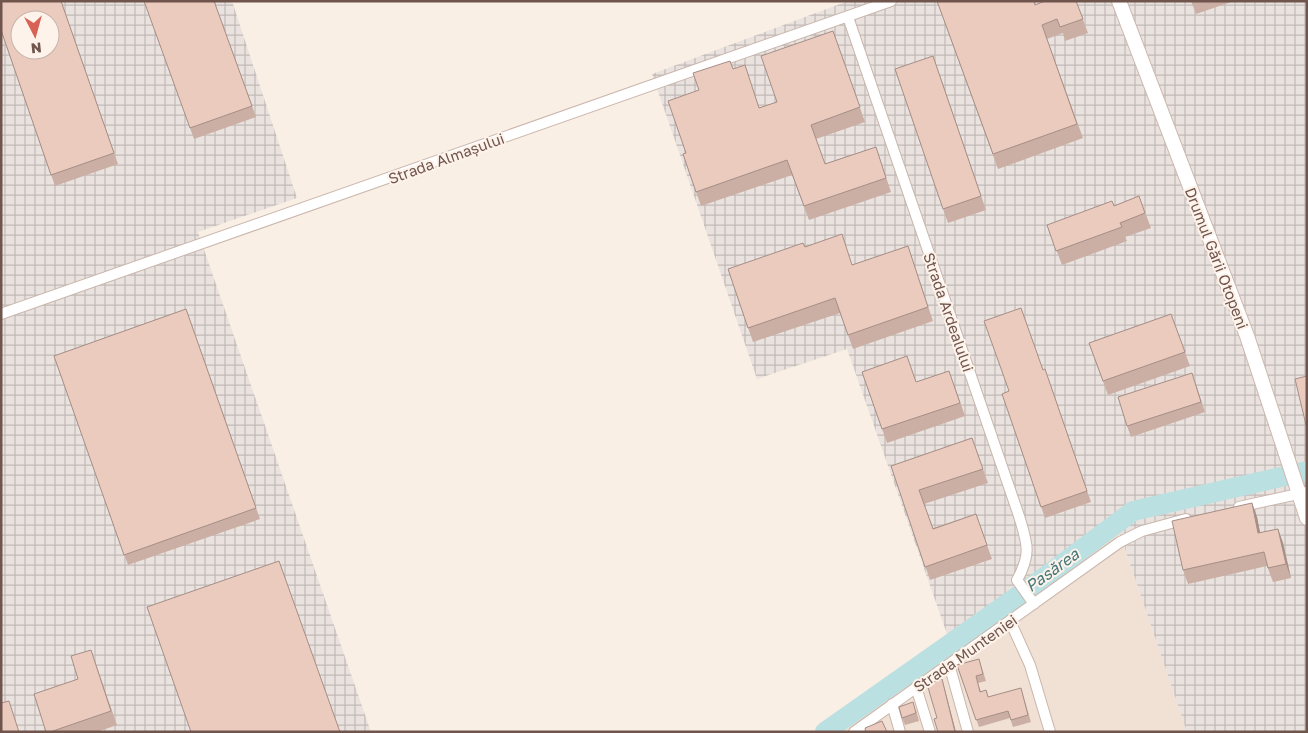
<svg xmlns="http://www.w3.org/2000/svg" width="1308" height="733" viewBox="0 0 1308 733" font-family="'Golos Text',sans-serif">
<defs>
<pattern id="industrial-grid" width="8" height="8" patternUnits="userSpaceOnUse" patternTransform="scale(1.25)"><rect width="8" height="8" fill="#eae2de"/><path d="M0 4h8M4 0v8" fill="none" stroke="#c2bab6"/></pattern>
</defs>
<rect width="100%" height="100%" fill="#faefe4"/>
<path fill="#f1e0d4" d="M 1119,531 L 1187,732 L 840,732 L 1068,570 Z"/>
<path fill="url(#industrial-grid)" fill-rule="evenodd" d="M 1,1 L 232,1 L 297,198 L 198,232 L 371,732 L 1,732 ZM 20,20 L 50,20 L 50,50 L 20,50 Z
M 848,1 L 1307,1 L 1307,732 L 1187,732 L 1119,531 L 1068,570 L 953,651 L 847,349 L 757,379 L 652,74 Z"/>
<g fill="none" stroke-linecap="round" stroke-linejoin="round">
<path stroke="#bbe0e1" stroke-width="20" d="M 825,732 L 1038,582 L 1133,511 L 1307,471"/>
<g stroke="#cab6ac" stroke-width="12">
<path id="street" d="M 848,17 L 1019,516 C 1027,543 1032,553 1017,580 L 1034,604
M 1,314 L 891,1
M 1239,507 L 1307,492
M 1010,621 L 1030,665 L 1050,732
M 949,664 L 968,732
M 916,687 L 930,732
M 892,704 L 900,732
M 854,732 L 1120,542 L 1142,531 L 1186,519"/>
</g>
<g stroke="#ceb7ad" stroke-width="16">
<path id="secondary" d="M 1119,1 L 1247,336 L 1307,518"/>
</g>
<use href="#street" stroke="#fff" stroke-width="10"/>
<use href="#secondary" stroke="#fff" stroke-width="14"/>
</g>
<path fill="#cbafa4" d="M 61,1 L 118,164 L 55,186 L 1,30 Z
M 214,1 L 256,117 L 194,139 L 190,128 Z
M 937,1 L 1035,5 L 1076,1 L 1088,33 L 1065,41 L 1063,33 L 1047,39 L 1083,138 L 998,169 Z
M 1191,1 L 1234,1 L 1196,14 Z
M 833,31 L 865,122 L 816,139 L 825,164 L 876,147 L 891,192 L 809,220 L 792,175 L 701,206 L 683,154 L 686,153 L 699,90 L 733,69 L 760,108 L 777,102 Z
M 933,56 L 986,210 L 948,223 L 943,209 Z
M 1139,196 L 1151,228 L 1125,237 L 1127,241 L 1062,265 L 1047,225 L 1114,206 Z
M 908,246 L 933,321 L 853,349 L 840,313 L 753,342 L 728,269 L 805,247 L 853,265 Z
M 186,309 L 260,519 L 128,565 L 54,356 Z
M 1171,314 L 1190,366 L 1108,395 L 1089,343 Z
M 1045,369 L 1091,502 L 1045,518 L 1002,394 L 1009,391 Z
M 862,372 L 916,382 L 954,384 L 965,416 L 887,443 Z
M 1196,384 L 1205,412 L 1131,437 L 1127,426 Z
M 972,438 L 988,483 L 924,504 L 933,528 L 976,514 L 992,559 L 930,580 L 891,466 Z
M 1252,503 L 1257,517 L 1260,533 L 1278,529 L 1283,543 L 1291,578 L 1273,582 L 1267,566 L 1188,584 L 1183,570 Z
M 91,650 L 117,725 L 97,732 L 46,732 L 78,679 Z
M 979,659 L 986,681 L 978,683 L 981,692 L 986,690 L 988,697 L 1021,688 L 1031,722 L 1013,727 L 1010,718 L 979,727 L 957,665 Z
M 916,710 L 919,721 L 905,725 L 902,718 Z"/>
<path fill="#a58e86" d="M 1252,503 L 1257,517 L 1263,547 L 1258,533 Z
M 1278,529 L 1283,543 L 1291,578 L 1286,564 Z
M 942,679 L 944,686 L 956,732 L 955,732 Z"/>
<path fill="#eccbbf" stroke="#a58e86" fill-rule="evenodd" d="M 1,1 L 61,1 L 114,153 L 51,175 L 1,30 ZM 20,20 L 50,20 L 50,50 L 20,50 Z
M 144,1 L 214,1 L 252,106 L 190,128 Z
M 937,1 L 1034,1 L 1035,5 L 1045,1 L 1076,1 L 1083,19 L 1060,27 L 1057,19 L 1042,25 L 1077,124 L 993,154 Z
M 833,31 L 860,107 L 811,125 L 825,164 L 876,147 L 886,178 L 804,206 L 787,160 L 696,192 L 683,154 L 686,153 L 668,101 L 699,90 L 693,73 L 730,61 L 733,69 L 745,65 L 759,108 L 777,102 L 761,56 Z
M 933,56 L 981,196 L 943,209 L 895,69 Z
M 1139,196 L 1145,213 L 1120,223 L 1122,227 L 1056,251 L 1047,225 L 1112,201 L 1114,206 Z
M 842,234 L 852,265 L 908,246 L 928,307 L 848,335 L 835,298 L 748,328 L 728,269 L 803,243 L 805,247 Z
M 1021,308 L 1043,370 L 1045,369 L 1087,491 L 1041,507 L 1002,394 L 1009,391 L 984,321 Z
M 186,309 L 256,508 L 124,555 L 54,356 Z
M 1171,314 L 1185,352 L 1103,381 L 1089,343 Z
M 907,356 L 916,382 L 949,371 L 960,403 L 882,429 L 862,372 Z
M 1192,373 L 1201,402 L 1127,426 L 1118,397 Z
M 1307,376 L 1307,429 L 1295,379 Z
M 972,438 L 983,469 L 919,490 L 933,529 L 976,514 L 987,545 L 925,567 L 891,466 Z
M 1252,503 L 1258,533 L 1278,529 L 1286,564 L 1268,568 L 1264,552 L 1183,570 L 1172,521 Z
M 279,561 L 340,732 L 191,732 L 147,607 Z
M 91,650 L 111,711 L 50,732 L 46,732 L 34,694 L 78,679 L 71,656 Z
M 979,659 L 983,674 L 976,676 L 980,692 L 986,690 L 988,697 L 1021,688 L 1028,715 L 1011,720 L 1008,711 L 976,720 L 957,665 Z
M 942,679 L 955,732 L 938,732 L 934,719 L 937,718 L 927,684 Z
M 9,701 L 19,732 L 1,732 L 1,703 Z
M 913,702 L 916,713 L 902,718 L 899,707 Z
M 882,721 L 887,732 L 866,732 L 865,728 Z"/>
<g text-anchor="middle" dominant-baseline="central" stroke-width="4" stroke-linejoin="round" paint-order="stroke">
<g font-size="15" fill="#70554d" stroke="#fdf3ea">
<text transform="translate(446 158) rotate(-20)">Strada Almașului</text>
<text transform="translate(1217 258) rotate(69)">Drumul Gării Otopeni</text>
<text transform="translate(949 312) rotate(71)">Strada Ardealului</text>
<text transform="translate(965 653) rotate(-35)">Strada Munteniei</text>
</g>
<g font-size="16" font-style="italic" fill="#46787b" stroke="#fdf3ea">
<text transform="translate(1052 570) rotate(-36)">Pasărea</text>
</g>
</g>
<rect width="1308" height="733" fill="none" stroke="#70554d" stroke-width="5"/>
<g transform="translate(35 35) rotate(174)"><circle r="24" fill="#fdf3ea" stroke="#c5b4ab"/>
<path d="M0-4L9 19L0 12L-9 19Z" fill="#d86255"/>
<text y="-8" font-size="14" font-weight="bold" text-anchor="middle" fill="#70554d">N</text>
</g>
</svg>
